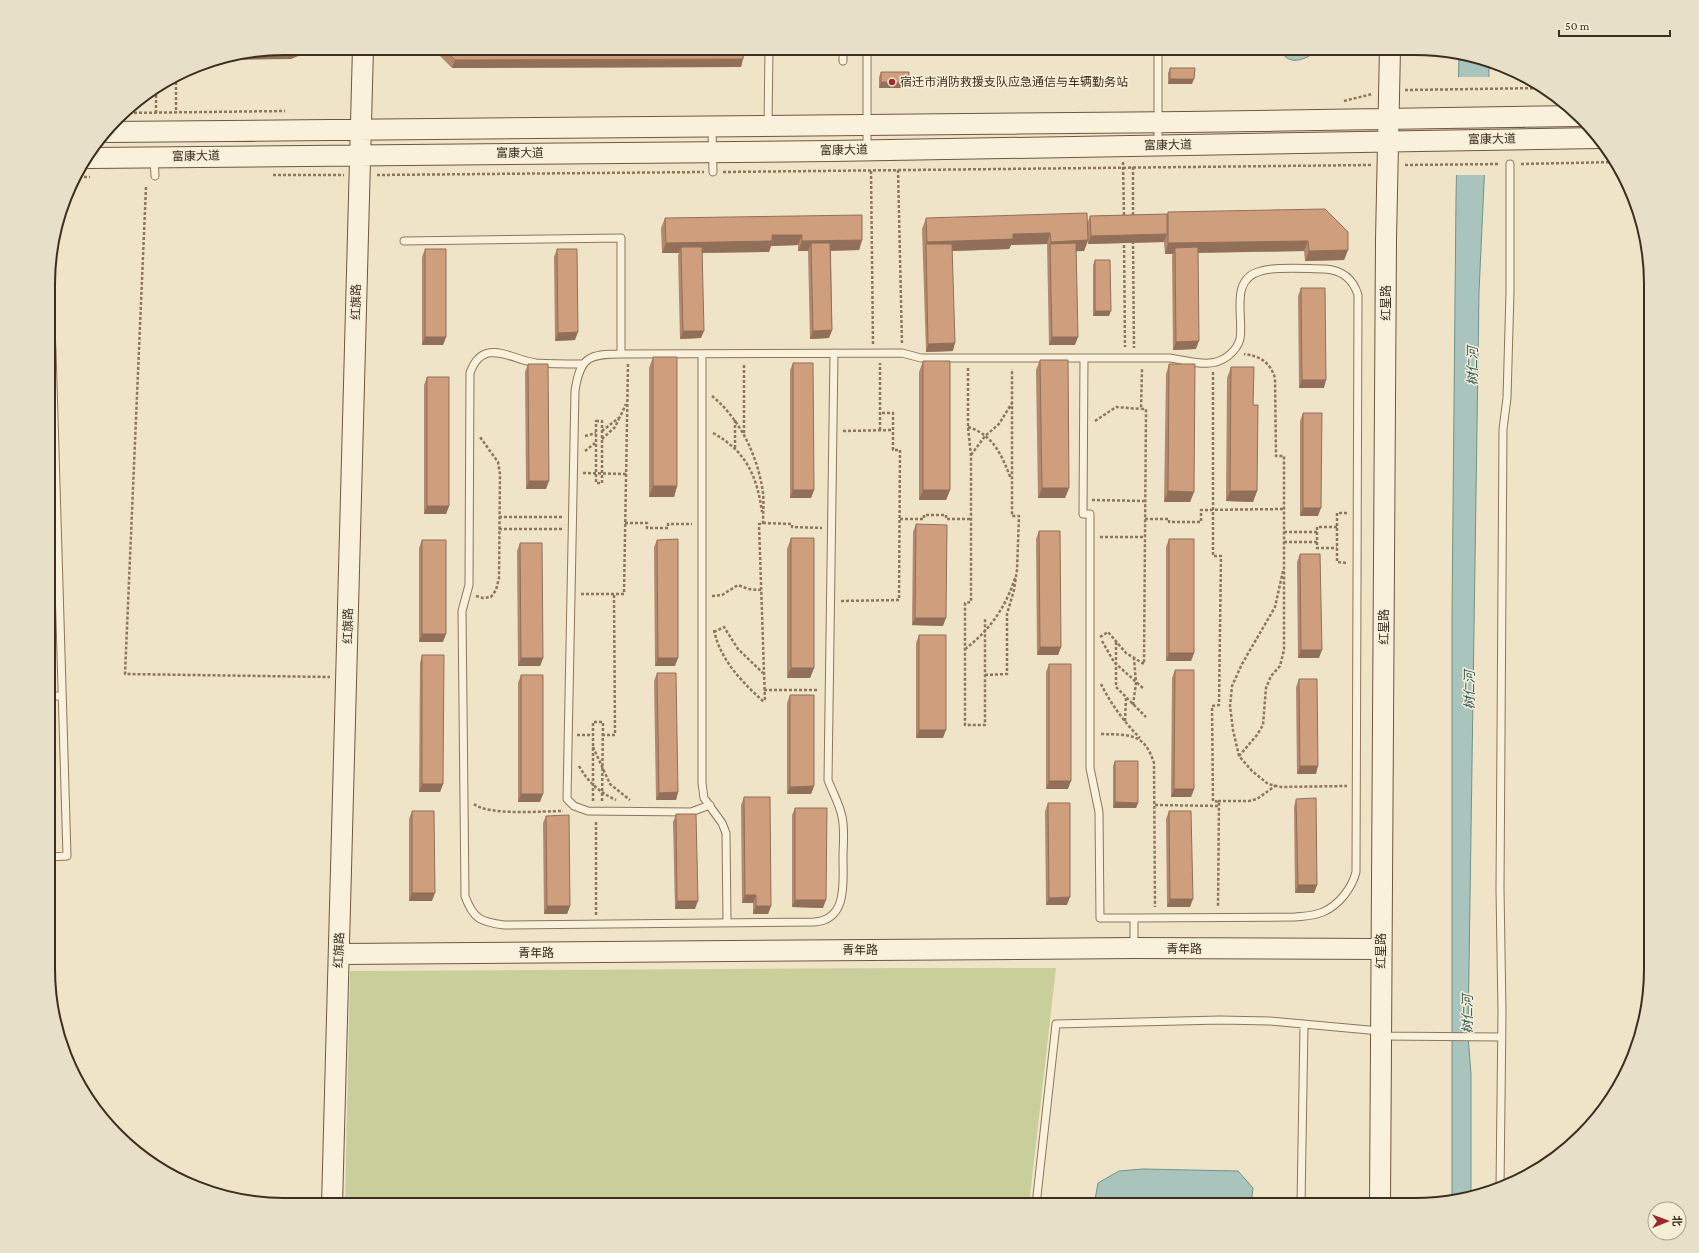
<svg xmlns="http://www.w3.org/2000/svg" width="1699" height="1253" viewBox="0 0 1699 1253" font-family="'Crimson Pro','Noto Sans SC',serif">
<rect width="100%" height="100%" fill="#f0e4c8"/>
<path fill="#c9cf9b" d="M 900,968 L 1056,968 L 1029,1205 L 345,1205 L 350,971 Z"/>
<path fill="#a9c4bc" stroke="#6f938a" d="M 1279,48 L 1318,48 C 1315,53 1310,56 1305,58 C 1293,63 1285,60 1279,48 Z
M 1459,54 L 1489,60 L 1489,75 L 1479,292 L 1468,1035 L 1471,1074 L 1471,1198 L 1452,1200 L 1452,615 L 1456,198 Z
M 1143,1169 L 1238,1171 L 1253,1188 L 1251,1205 L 1094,1205 L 1098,1183 L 1119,1171 Z"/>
<path fill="#f0e4c8" d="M 1457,77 L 1490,77 L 1486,175 L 1454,175 Z"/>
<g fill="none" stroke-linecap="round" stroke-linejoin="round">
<g stroke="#8d765c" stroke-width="9">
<path id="lane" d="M 1158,48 L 1158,144
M 843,61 L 843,48
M 768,125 L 769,48
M 712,128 L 713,172
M 867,150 L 867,48
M 154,159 L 155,176
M 404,241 L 621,238 L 621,354 L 902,353 L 921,358 L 1169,358 C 1189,360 1210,370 1228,356 C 1233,352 1238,347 1240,339 C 1244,316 1229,279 1261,271 C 1278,266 1307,269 1325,269 C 1342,270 1353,279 1358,295 L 1356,872 C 1352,888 1339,905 1323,912 C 1314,916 1304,916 1295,917 L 1134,918 L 1134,946
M 50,315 L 52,350
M 50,350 L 52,350 L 67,856 L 50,857
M 621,354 C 589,354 580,357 575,391 L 567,799 L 574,806 L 588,811 L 691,812 L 710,805
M 702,354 L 702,783 L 704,798 L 722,823 L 726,833 L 727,922
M 1084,358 L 1083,514 L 1090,514 L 1090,768 L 1099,812 L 1100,918 L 1134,918
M 583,364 C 568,364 552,364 536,363 C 512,360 483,336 470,373 L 469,585 L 462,611 L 465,896 C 473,919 481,922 504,925 L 814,922 C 848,920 843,882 843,858 C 843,844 845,830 842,817 C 840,805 832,791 828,780 L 834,353
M 50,696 L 62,696
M 1382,1036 L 1501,1037
M 1500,1188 L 1502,1013 L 1500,889 L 1503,429 L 1507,398 L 1510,292 L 1510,164
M 1036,1205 L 1056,1024 L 1220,1020 L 1270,1021 L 1380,1031
M 1301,1205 L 1304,1025"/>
</g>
<g stroke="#6f573f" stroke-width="22">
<path id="secondary" d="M 108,132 L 1186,122 L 1578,116
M 89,158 L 832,151 L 1600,138
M 339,954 L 1134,948 L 1381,949
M 332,1205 L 363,48
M 1380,1205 L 1386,240 L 1390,48"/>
</g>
<path stroke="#8d765c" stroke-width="2.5" stroke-dasharray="3 2" stroke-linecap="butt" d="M 176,77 L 176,113
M 156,90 L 156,113
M 1405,90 L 1543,88
M 1344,101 L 1372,94
M 124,113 L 285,111
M 1123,162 L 1124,217
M 1521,164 L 1616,162
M 1405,165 L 1500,164
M 1133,167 L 1133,218
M 898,170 L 902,344
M 871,171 L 873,344
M 723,172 L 1372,165
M 273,175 L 344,175
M 377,175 L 704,172
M 74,177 L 90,177
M 146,187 L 125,674 L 330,677
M 1124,240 L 1125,347
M 1133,241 L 1134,348
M 968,368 L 968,427 L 971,456 L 971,602 L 965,603 L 965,725 L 985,725 L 985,619
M 1213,372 L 1213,556 L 1221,556 L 1219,705 L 1212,706 L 1213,801 L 1219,802 L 1218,907
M 712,396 C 740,419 758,456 763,493 C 764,503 763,513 763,524 L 759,524 L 765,702
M 735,420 L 735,450
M 596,421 L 602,421 L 602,483 L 596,483 Z
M 1095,421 L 1116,407 L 1141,409
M 968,427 C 994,435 1002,456 1011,479
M 880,430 L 880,363
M 602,431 L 620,417 L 626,404
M 843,431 L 893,430
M 713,433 C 746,451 757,476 762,512
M 744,433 L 744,364
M 585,436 L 596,433
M 602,439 L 615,427 L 619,419
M 585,451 L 595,443
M 971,455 L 985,436 L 999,424 L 1012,403
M 583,473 L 626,474
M 1092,500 L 1146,501
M 1347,513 L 1337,513 L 1337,562 L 1347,563
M 499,517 L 562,517
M 900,519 L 924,519 L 924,515 L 946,515 L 946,519 L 971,519
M 1145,519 L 1169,519 L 1169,522 L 1201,522 L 1201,510 L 1284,509
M 625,523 L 647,523 L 647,528 L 668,528 L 668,524 L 692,524
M 763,523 L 792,524 L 792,527 L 822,528
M 1337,527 L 1317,527 L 1317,548 L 1337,548
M 499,529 L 562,529
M 1284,532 L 1317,532
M 1100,537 L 1145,537
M 1284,542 L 1317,542
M 1283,571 L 1275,607 L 1242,664 L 1232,686 L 1230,706 L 1233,730 L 1239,756 L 1252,771 L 1268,784 L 1281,787 L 1347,786
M 581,594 L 624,594 L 628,364
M 476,596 L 483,598 L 491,597 L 496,590 L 499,578 L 500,474 L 498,462 L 480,437
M 712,596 L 722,595 L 738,585 L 748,589 L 761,590
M 841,601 L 899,600 L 900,450 L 893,450 L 893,413 L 880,413
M 714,630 C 720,660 743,683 764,702
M 714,632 L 724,627 L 738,649 L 763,673
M 1100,637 L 1108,632 L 1126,653 L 1144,664 L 1146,409 L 1141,409 L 1142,369
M 1102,641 L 1114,662 L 1144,689
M 1116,642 L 1116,687 L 1146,717
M 965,649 C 989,631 1006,607 1015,578
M 985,675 L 1007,674 L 1007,614 L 1014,590 L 1017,570 L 1019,516 L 1012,516 L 1012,369
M 1101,684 C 1111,704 1124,722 1140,738
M 764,690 L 819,690
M 1133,705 L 1136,683 L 1134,658
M 1125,721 L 1126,698
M 1101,734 C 1129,735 1144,732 1154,763 L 1155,907
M 577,735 L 593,735
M 602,735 L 615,735 L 614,594
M 593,747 L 610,784 L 630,800
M 1239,756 L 1257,735 L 1263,725 L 1266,688 L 1271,676 L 1280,666 L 1284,650 L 1284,456 L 1276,456 L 1275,378 C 1270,362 1260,356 1244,354
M 579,766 C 588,782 599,792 616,800
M 593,801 L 593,722 L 603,722 L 602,801
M 1218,801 L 1249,801 L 1257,799 L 1275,786
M 474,804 C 489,816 543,811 563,811
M 1155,805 L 1219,806
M 596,822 L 596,915"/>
<use href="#lane" stroke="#faf1dc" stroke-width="7"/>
<use href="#secondary" stroke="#faf1dc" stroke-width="20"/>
</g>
<path fill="#b2896c" d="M 432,48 L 744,48 L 741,67 L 452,68 Z
M 1170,68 L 1192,84 L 1168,84 L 1168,73 Z
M 881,72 L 909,83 L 907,88 L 879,88 L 879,77 Z
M 1168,212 L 1348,250 L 1344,260 L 1305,261 L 1304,251 L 1198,253 L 1196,349 L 1173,350 L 1172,255 L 1173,254 L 1165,254 L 1164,242 L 1088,244 L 1088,241 L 1084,251 L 1076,251 L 1075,345 L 1049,345 L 1047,244 L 1011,245 L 1009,249 L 952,251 L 953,351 L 926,352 L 922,229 L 926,218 L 1087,224 L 1090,216 L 1167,214 Z
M 665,218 L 862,240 L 859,250 L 831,251 L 832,330 L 829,338 L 810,339 L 808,251 L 798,251 L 798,245 L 771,246 L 769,252 L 702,253 L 701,338 L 680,339 L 678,255 L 679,253 L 662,253 L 661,228 Z
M 425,249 L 446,337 L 443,345 L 422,345 L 422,257 Z
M 557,249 L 575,340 L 555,341 L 554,257 Z
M 1095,260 L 1109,316 L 1093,316 L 1093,265 Z
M 1301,288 L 1324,388 L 1299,388 L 1298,296 Z
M 653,357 L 677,486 L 674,497 L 649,497 L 649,368 Z
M 1040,360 L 1069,488 L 1065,498 L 1038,498 L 1036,370 Z
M 923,361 L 950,490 L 946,500 L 919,500 L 919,372 Z
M 793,363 L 814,490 L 811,498 L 790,498 L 790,370 Z
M 528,364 L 546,489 L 526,489 L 525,372 Z
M 1169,364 L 1194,492 L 1190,502 L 1164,502 L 1166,374 Z
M 1231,367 L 1253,405 L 1257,491 L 1253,502 L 1226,501 L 1227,378 Z
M 427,377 L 449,506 L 446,514 L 424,514 L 424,385 Z
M 1303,413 L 1318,516 L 1300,516 L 1300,421 Z
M 916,524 L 943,626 L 912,625 L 913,532 Z
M 1039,531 L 1061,647 L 1058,655 L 1037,655 L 1036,539 Z
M 791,538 L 814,668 L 810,678 L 787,678 L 787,549 Z
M 1169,539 L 1194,653 L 1191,661 L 1166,661 L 1166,547 Z
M 422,540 L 443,642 L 419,642 L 419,548 Z
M 657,540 L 675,666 L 655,666 L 654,547 Z
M 520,543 L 543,658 L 540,666 L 518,666 L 517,551 Z
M 1300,554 L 1319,658 L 1298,658 L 1297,562 Z
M 919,635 L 943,738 L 916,738 L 916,643 Z
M 422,655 L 443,784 L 440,792 L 419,792 L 420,663 Z
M 1049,664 L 1068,789 L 1046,789 L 1046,672 Z
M 1175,670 L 1194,789 L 1191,797 L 1171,797 L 1172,678 Z
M 657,673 L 678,792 L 676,800 L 656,800 L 654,681 Z
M 521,675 L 540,802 L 518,802 L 518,683 Z
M 1299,679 L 1316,774 L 1297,774 L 1296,687 Z
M 790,695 L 814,786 L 811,794 L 787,794 L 787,703 Z
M 1115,761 L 1138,803 L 1136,808 L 1113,808 L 1113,766 Z
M 744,797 L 771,906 L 768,914 L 753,914 L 753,903 L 742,903 L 741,805 Z
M 1296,799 L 1317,885 L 1314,893 L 1295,893 L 1294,807 Z
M 1048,803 L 1067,905 L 1046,905 L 1045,811 Z
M 795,808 L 823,908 L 792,907 L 792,815 Z
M 412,811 L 432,901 L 409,901 L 409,819 Z
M 1169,811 L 1190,907 L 1167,907 L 1166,819 Z
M 676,814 L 695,909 L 675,909 L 673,822 Z
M 546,816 L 570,906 L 567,914 L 544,914 L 543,823 Z"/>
<path fill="#916f58" d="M 304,48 L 301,55 L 291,59 L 225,60 L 266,51 Z
M 804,48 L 837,48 L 835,54 L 802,53 Z
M 743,59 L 741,67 L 452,68 L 455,60 Z
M 1170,79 L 1194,79 L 1192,84 L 1168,84 Z
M 881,82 L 909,83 L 907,88 L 879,88 Z
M 1050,233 L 1047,244 L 1011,245 L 1009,249 L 926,252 L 926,244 L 927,242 L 1013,234 Z
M 1167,234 L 1164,242 L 1088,244 L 1091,236 Z
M 772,235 L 802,235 L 798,245 L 771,246 L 769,252 L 681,253 L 681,247 L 679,253 L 662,253 L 666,243 Z
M 862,240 L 859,250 L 811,251 L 811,243 L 808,251 L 798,251 L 802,241 Z
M 1088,240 L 1084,251 L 1050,252 L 1050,244 L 1051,242 Z
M 1308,241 L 1304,251 L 1175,253 L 1175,248 L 1173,254 L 1165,254 L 1168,243 Z
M 1348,250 L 1344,260 L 1305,261 L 1309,251 Z
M 1095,311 L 1111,311 L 1109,316 L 1093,316 Z
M 832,330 L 829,338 L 810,339 L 813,331 Z
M 683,331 L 704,331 L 701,338 L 680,339 Z
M 578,332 L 575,340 L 555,341 L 558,333 Z
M 425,337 L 446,337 L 443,345 L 422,345 Z
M 1052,337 L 1078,337 L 1075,345 L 1049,345 Z
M 1199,341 L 1196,349 L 1173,350 L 1176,342 Z
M 955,343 L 953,351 L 926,352 L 928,344 Z
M 1302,380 L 1326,380 L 1324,388 L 1299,388 Z
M 529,481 L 549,481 L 546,489 L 526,489 Z
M 653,486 L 677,486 L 674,497 L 649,497 Z
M 1042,488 L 1069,488 L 1065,498 L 1038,498 Z
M 793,490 L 814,490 L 811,498 L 790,498 Z
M 923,490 L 950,490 L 946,500 L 919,500 Z
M 1168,491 L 1194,492 L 1190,502 L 1164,502 Z
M 1230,491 L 1257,491 L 1253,502 L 1226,501 Z
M 427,506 L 449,506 L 446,514 L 424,514 Z
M 1303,508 L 1321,508 L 1318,516 L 1300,516 Z
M 915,618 L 946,618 L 943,626 L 912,625 Z
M 422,634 L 446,634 L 443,642 L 419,642 Z
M 1040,647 L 1061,647 L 1058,655 L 1037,655 Z
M 1301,650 L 1322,650 L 1319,658 L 1298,658 Z
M 1169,653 L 1194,653 L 1191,661 L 1166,661 Z
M 521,658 L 543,658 L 540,666 L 518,666 Z
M 658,658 L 678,658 L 675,666 L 655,666 Z
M 791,668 L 814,668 L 810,678 L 787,678 Z
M 919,730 L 946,730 L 943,738 L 916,738 Z
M 1300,766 L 1318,766 L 1316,774 L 1297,774 Z
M 1049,781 L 1071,781 L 1068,789 L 1046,789 Z
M 422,784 L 443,784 L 440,792 L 419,792 Z
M 814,786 L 811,794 L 787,794 L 790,787 Z
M 1174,789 L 1194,789 L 1191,797 L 1171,797 Z
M 678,792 L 676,800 L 656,800 L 659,793 Z
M 521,794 L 543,794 L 540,802 L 518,802 Z
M 1115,802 L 1138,803 L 1136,808 L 1113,808 Z
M 1298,885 L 1317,885 L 1314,893 L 1295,893 Z
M 412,893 L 435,893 L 432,901 L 409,901 Z
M 745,895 L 756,895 L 753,903 L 742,903 Z
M 1070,897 L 1067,905 L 1046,905 L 1049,898 Z
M 1170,899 L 1193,899 L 1190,907 L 1167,907 Z
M 795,900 L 826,900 L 823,908 L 792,907 Z
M 677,901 L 698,901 L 695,909 L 675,909 Z
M 547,906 L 570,906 L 567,914 L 544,914 Z
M 756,906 L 771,906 L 768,914 L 753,914 Z"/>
<path fill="#cf9f7d" stroke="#916f58" d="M 284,48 L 302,48 L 294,51 L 266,51 Z
M 443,48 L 744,48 L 743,59 L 455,60 Z
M 1170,68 L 1195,68 L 1194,79 L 1170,79 Z
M 881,72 L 909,72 L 909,83 L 881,82 Z
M 1325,209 L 1348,232 L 1348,250 L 1309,251 L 1308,241 L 1168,243 L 1168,212 Z
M 1087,213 L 1088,240 L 1051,242 L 1050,233 L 1013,234 L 1013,239 L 927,242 L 926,218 Z
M 1167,214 L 1167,234 L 1091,236 L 1090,216 Z
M 862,215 L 862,240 L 802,241 L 802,235 L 772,235 L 772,241 L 666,243 L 665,218 Z
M 811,243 L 830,243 L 832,330 L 813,331 Z
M 1076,243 L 1078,337 L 1052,337 L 1050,244 Z
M 926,244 L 952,244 L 955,343 L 928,344 Z
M 681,247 L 702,247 L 704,331 L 683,331 Z
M 1198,247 L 1199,341 L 1176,342 L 1175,248 Z
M 425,249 L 446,249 L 446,337 L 425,337 Z
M 557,249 L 577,249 L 578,332 L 558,333 Z
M 1095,260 L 1110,260 L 1111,311 L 1095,311 Z
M 1301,288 L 1325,288 L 1326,380 L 1302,380 Z
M 653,357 L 677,357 L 677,486 L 653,486 Z
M 1040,360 L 1068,360 L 1069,488 L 1042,488 Z
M 923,361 L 950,361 L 950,490 L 923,490 Z
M 793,363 L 813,363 L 814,490 L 793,490 Z
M 528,364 L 548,364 L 549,481 L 529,481 Z
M 1169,364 L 1195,364 L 1194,492 L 1168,491 Z
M 1231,367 L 1254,367 L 1253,405 L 1258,405 L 1257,491 L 1230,491 Z
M 427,377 L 449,377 L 449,506 L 427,506 Z
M 1303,413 L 1322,413 L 1321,508 L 1303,508 Z
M 916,524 L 947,525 L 946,618 L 915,618 Z
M 1039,531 L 1060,531 L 1061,647 L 1040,647 Z
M 791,538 L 814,538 L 814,668 L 791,668 Z
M 678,539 L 678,658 L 658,658 L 657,540 Z
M 1169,539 L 1194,539 L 1194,653 L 1169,653 Z
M 422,540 L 446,540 L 446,634 L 422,634 Z
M 520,543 L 542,543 L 543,658 L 521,658 Z
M 1300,554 L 1320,554 L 1322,650 L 1301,650 Z
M 919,635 L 946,635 L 946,730 L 919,730 Z
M 422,655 L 444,655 L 443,784 L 422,784 Z
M 1049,664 L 1071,664 L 1071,781 L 1049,781 Z
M 1175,670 L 1194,670 L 1194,789 L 1174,789 Z
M 657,673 L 676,673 L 678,792 L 659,793 Z
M 521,675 L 543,675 L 543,794 L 521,794 Z
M 1299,679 L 1317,679 L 1318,766 L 1300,766 Z
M 790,695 L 814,695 L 814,786 L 790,787 Z
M 1115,761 L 1138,761 L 1138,803 L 1115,802 Z
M 744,797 L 770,797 L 771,906 L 756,906 L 756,895 L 745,895 Z
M 1316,798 L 1317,885 L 1298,885 L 1296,799 Z
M 1048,803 L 1070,803 L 1070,897 L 1049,898 Z
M 795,808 L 827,808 L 826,900 L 795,900 Z
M 412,811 L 434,811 L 435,893 L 412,893 Z
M 1169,811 L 1191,811 L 1193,899 L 1170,899 Z
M 676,814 L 696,814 L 698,901 L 677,901 Z
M 569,815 L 570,906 L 547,906 L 546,816 Z"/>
<circle fill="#9e2a2b" stroke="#f7eed8" stroke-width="1.5" cx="892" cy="82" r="4"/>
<g text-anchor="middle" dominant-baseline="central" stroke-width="3" stroke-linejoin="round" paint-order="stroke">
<g font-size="12" fill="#3d2e20" stroke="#f7eed8" text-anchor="start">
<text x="900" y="82">宿迁市消防救援支队应急通信与车辆勤务站</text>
</g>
<g font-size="12" fill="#3d2e20" stroke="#f7eed8">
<text transform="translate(1492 139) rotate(-1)">富康大道</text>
<text transform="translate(1168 145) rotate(-1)">富康大道</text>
<text transform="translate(844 150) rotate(-1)">富康大道</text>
<text x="520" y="153">富康大道</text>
<text transform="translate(196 156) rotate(-1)">富康大道</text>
<text transform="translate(356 302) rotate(-89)">红旗路</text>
<text transform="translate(1386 303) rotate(-90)">红星路</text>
<text transform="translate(348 626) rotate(-89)">红旗路</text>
<text transform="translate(1384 627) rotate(-90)">红星路</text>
<text x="1184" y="949">青年路</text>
<text transform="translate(339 950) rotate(-88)">红旗路</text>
<text x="860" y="950">青年路</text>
<text transform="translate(1381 951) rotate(-90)">红星路</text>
<text x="536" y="953">青年路</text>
</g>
<g font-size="13" font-style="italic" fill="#2f5d5a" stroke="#f7eed8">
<text transform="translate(1472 366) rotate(-90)">树仁河</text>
<text transform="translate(1469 690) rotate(-90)">树仁河</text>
<text transform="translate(1467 1014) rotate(-90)">树仁河</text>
</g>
</g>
<path d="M0 0H1699V1253H0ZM284 55H1415A229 229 0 0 1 1644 284V969A229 229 0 0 1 1415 1198H284A229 229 0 0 1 55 969V284A229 229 0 0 1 284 55Z" fill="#e8dfc9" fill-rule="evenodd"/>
<path fill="none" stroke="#3d2e20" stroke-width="2" d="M284 55H1415A229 229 0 0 1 1644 284V969A229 229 0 0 1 1415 1198H284A229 229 0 0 1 55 969V284A229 229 0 0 1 284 55Z"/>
<g transform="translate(1667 1221) rotate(89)"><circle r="19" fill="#f7eed8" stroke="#ada18e"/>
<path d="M0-3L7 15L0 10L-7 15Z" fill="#9e2a2b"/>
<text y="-6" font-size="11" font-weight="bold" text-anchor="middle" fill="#3d2e20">北</text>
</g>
<path d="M1559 30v6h111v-6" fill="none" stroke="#3d2e20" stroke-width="2"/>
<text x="1565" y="30" font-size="12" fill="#3d2e20" stroke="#f7eed8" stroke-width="3" paint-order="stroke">50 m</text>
</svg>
